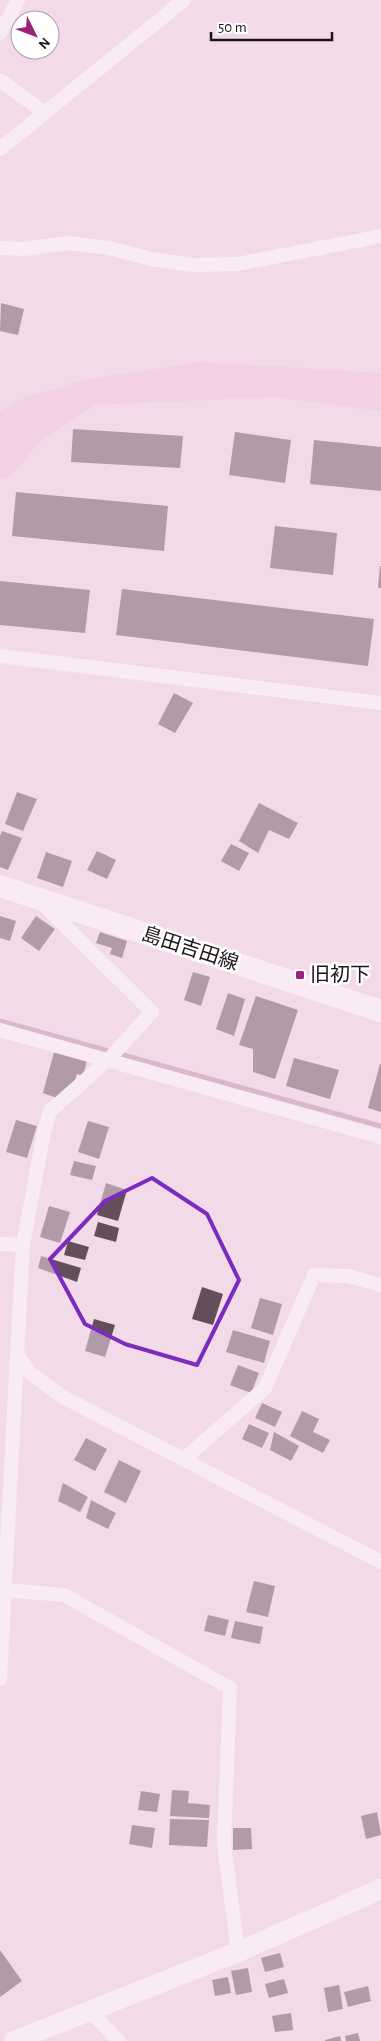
<svg xmlns="http://www.w3.org/2000/svg" width="381" height="2041" viewBox="0 0 381 2041" font-family="'Alegreya Sans','Noto Sans JP',sans-serif">
<rect width="100%" height="100%" fill="#f3dae9"/>
<path fill="#f1c5e0" d="M 200,362 L 381,373 L 381,411 L 274,397 L 95,405 L 42,439 L 11,476 L 0,480 L 0,411 L 15,401 L 84,380 Z"/>
<g fill="none" stroke-linecap="round" stroke-linejoin="round">
<path stroke="#bd8cab" stroke-width="5" d="M 0,1021 L 381,1126"/>
</g>
<path fill="#634e5b" d="M 1,303 L 24,309 L 18,335 L 0,331 Z
M 73,429 L 183,436 L 180,468 L 71,462 Z
M 235,432 L 291,440 L 285,483 L 229,475 Z
M 314,440 L 381,447 L 381,491 L 310,484 Z
M 16,492 L 168,506 L 164,551 L 12,536 Z
M 275,526 L 337,533 L 333,575 L 270,568 Z
M 380,566 L 381,566 L 381,588 L 378,588 Z
M 0,581 L 90,590 L 85,633 L 0,625 Z
M 122,589 L 374,619 L 368,666 L 116,635 Z
M 174,693 L 193,703 L 175,733 L 158,724 Z
M 17,792 L 37,799 L 23,831 L 5,824 Z
M 259,803 L 298,823 L 289,839 L 269,830 L 258,853 L 239,841 Z
M 2,831 L 22,838 L 8,870 L 0,867 L 0,836 Z
M 231,844 L 249,853 L 239,871 L 221,861 Z
M 97,851 L 116,860 L 107,879 L 87,870 Z
M 46,852 L 72,861 L 63,887 L 37,878 Z
M 0,916 L 16,921 L 10,941 L 0,938 Z
M 36,916 L 55,929 L 39,951 L 21,938 Z
M 100,932 L 127,941 L 122,958 L 110,954 L 112,948 L 96,943 Z
M 193,972 L 210,977 L 201,1006 L 184,1000 Z
M 228,993 L 245,999 L 234,1036 L 216,1029 Z
M 256,996 L 298,1010 L 275,1079 L 253,1072 L 253,1049 L 239,1045 Z
M 54,1052 L 87,1061 L 83,1076 L 77,1074 L 73,1085 L 57,1098 L 43,1093 Z
M 294,1058 L 339,1070 L 330,1099 L 286,1086 Z
M 380,1064 L 381,1064 L 381,1112 L 368,1108 Z
M 16,1120 L 37,1126 L 27,1158 L 6,1152 Z
M 88,1121 L 109,1127 L 99,1159 L 78,1152 Z
M 74,1161 L 96,1166 L 92,1180 L 70,1175 Z
M 106,1183 L 127,1190 L 118,1221 L 97,1215 Z
M 49,1206 L 70,1212 L 60,1243 L 40,1237 Z
M 98,1222 L 119,1228 L 116,1242 L 94,1236 Z
M 68,1241 L 89,1247 L 85,1260 L 64,1255 Z
M 41,1256 L 81,1268 L 77,1282 L 38,1268 Z
M 202,1287 L 223,1294 L 213,1325 L 192,1319 Z
M 260,1298 L 282,1304 L 273,1335 L 251,1328 Z
M 94,1319 L 115,1325 L 105,1357 L 85,1351 Z
M 233,1330 L 270,1341 L 264,1363 L 226,1352 Z
M 238,1365 L 259,1373 L 251,1393 L 230,1385 Z
M 262,1403 L 282,1412 L 275,1427 L 255,1418 Z
M 302,1411 L 319,1419 L 313,1432 L 330,1440 L 323,1453 L 290,1436 Z
M 249,1424 L 269,1433 L 262,1448 L 242,1439 Z
M 274,1432 L 299,1446 L 291,1461 L 270,1450 Z
M 86,1438 L 107,1449 L 95,1471 L 74,1460 Z
M 119,1460 L 141,1471 L 126,1503 L 104,1492 Z
M 63,1483 L 88,1497 L 80,1512 L 58,1501 Z
M 91,1500 L 116,1513 L 108,1529 L 86,1518 Z
M 254,1581 L 275,1586 L 268,1617 L 246,1612 Z
M 208,1615 L 229,1620 L 225,1636 L 204,1631 Z
M 235,1621 L 263,1627 L 260,1644 L 231,1638 Z
M 172,1790 L 189,1791 L 188,1803 L 210,1805 L 209,1818 L 170,1816 Z
M 141,1791 L 160,1794 L 157,1812 L 138,1810 Z
M 377,1812 L 381,1835 L 366,1839 L 361,1816 Z
M 170,1819 L 209,1820 L 207,1847 L 169,1845 Z
M 132,1825 L 155,1828 L 152,1848 L 129,1844 Z
M 233,1828 L 251,1828 L 252,1849 L 233,1850 Z
M 0,1950 L 22,1981 L 0,1997 Z
M 280,1953 L 284,1967 L 265,1972 L 261,1958 Z
M 248,1968 L 252,1992 L 236,1995 L 231,1971 Z
M 228,1977 L 231,1993 L 215,1996 L 212,1980 Z
M 284,1979 L 288,1993 L 269,1998 L 265,1984 Z
M 339,1985 L 343,2009 L 328,2012 L 324,1988 Z
M 368,1986 L 371,2001 L 348,2007 L 344,1992 Z
M 291,2013 L 293,2030 L 275,2032 L 272,2016 Z
M 358,2033 L 360,2041 L 346,2041 L 345,2036 Z
M 340,2036 L 341,2041 L 325,2041 L 325,2040 Z"/>
<g fill="none" stroke-linecap="round" stroke-linejoin="round">
<path stroke="#fff" stroke-width="14" d="M 0,33 L 18,0
M 0,80 L 45,113
M 0,149 L 184,0
M 0,248 L 24,249 L 68,243 L 109,248 L 151,259 L 192,265 L 238,264 L 381,236
M 0,656 L 381,703
M 41,902 L 152,1012 L 108,1060 L 50,1111 L 44,1132 L 23,1245 L 17,1355 L 31,1374 L 63,1397 L 381,1562
M 0,1030 L 381,1137
M 0,1244 L 23,1245
M 183,1460 L 265,1388 L 314,1275 L 348,1276 L 381,1285
M 5,1590 L 64,1595 L 230,1688 L 224,1844 L 238,1952
M 0,1679 L 17,1355
M 90,2011 L 119,2041"/>
<path stroke="#fff" stroke-width="20" d="M 14,2041 L 238,1952 L 381,1889"/>
<path stroke="#fff" stroke-width="22" d="M 0,886 L 381,1011"/>
</g>
<path d="M0 0H381V2041H0ZM 152,1178 L 207,1214 L 239,1280 L 197,1365 L 125,1344 L 85,1324 L 50,1259 L 105,1201 Z" fill="#f3dae9" fill-opacity=".55" fill-rule="evenodd"/>
<path fill="none" stroke="#7b2cbf" stroke-width="4" stroke-linejoin="round" d="M 152,1178 L 207,1214 L 239,1280 L 197,1365 L 125,1344 L 85,1324 L 50,1259 L 105,1201 Z"/>
<rect fill="#9b227a" stroke="#fff" stroke-width="2" x="295" y="970" width="10" height="10" rx="2.5"/>
<g text-anchor="middle" dominant-baseline="central" stroke-width="5" stroke-linejoin="round" paint-order="stroke">
<g font-size="20" fill="#1d141a" stroke="#fff">
<text transform="translate(190 949) rotate(18)">島田吉田線</text>
</g>
<g font-size="20" fill="#1d141a" stroke="#fff" text-anchor="start">
<text x="310" y="975">旧初下</text>
</g>
</g>
<g transform="translate(35 35) rotate(132)"><circle r="24" fill="#ffffff" stroke="#a5a1a3"/>
<path d="M0-4L9 19L0 12L-9 19Z" fill="#9b227a"/>
<text y="-8" font-size="14" font-weight="bold" text-anchor="middle" fill="#1d141a">N</text>
</g>
<path d="M211 32v8h121v-8" fill="none" stroke="#1d141a" stroke-width="2.5"/>
<text x="218" y="32" font-size="15" fill="#1d141a" stroke="#ffffff" stroke-width="4" paint-order="stroke">50 m</text>
</svg>
